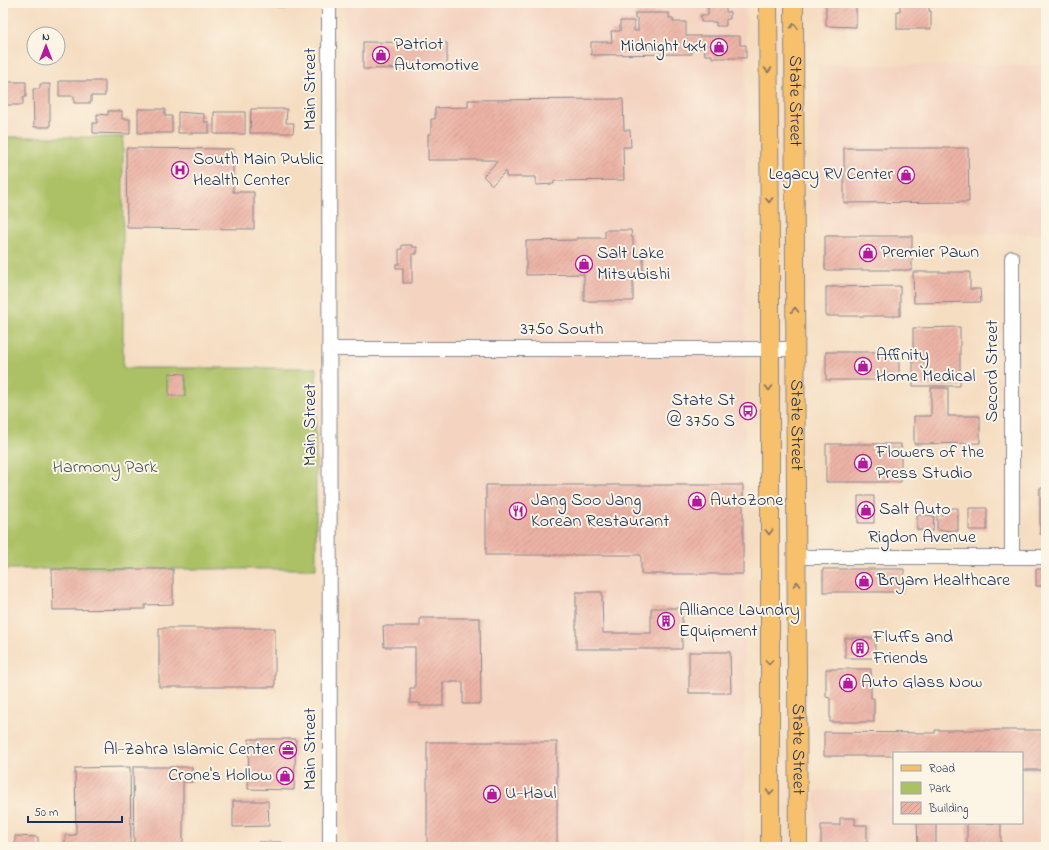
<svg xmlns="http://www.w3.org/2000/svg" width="1049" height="850" viewBox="0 0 1049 850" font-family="'Indie Flower',sans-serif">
<defs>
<pattern id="building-hatch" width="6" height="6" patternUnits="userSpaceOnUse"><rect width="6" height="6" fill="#ecb3a5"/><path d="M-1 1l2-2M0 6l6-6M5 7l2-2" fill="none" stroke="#ca9a90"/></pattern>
</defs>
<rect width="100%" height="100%" fill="#fcf5e5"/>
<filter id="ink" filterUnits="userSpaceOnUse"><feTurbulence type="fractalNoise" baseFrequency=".025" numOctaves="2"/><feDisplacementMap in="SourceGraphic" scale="8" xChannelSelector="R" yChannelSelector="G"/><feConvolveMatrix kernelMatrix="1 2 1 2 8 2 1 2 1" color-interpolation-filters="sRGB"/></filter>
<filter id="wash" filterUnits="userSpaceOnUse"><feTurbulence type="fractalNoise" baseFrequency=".012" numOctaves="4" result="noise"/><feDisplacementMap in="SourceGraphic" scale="16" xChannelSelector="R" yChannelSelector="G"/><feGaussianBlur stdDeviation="0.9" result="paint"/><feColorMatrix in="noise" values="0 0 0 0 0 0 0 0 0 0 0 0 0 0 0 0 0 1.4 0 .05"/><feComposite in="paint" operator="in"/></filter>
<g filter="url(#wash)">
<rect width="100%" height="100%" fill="#f5ddc1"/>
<path fill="#f4d3c1" d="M 345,3 L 746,3 L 745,847 L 348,847 Z
M 818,65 L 1046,65 L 1046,234 L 819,233 Z
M 816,790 L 894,791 L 894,823 L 1022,823 L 1022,791 L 1046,791 L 1046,847 L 817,847 Z"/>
<path fill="#acc165" stroke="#647862" d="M 3,137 L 123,137 L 123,368 L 316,368 L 316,569 L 3,569 Z"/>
<g id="blocks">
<path fill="url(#building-hatch)" d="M 277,3 L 294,3 L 294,7 L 277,7 Z
M 826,3 L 856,4 L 856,27 L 826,26 Z
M 708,4 L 726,4 L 726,12 L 730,12 L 730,19 L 726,19 L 726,26 L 716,26 L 716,22 L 701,22 L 701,15 L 708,15 Z
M 900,4 L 929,4 L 929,11 L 931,11 L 931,29 L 897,29 L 897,11 L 900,11 Z
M 635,13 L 669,13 L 669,18 L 673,18 L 673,22 L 686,22 L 686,36 L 740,36 L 740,45 L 746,45 L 746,58 L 712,58 L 712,55 L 705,55 L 704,48 L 692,48 L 692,54 L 591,55 L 591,42 L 612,42 L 611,31 L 620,31 L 620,21 L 634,21 L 634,31 L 638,31 L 638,19 L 635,19 Z
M 363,42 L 447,43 L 447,68 L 363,69 Z
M 59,81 L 105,81 L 105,96 L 91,96 L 91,103 L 74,103 L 74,96 L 59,96 Z
M 3,82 L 26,82 L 26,97 L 23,97 L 23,105 L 3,105 Z
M 40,84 L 50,84 L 50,127 L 34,127 L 33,89 L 40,89 Z
M 623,99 L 624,130 L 630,130 L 631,147 L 623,147 L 624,180 L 554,181 L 554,184 L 536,185 L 536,177 L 506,177 L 506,171 L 492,185 L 483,176 L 497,162 L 494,160 L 428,160 L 428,134 L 431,134 L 431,119 L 435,119 L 435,108 L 468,107 L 468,100 Z
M 138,109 L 165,109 L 165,116 L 172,116 L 172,133 L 138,133 Z
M 251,109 L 287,109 L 286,123 L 294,123 L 293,133 L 250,133 Z
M 108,111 L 122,111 L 122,119 L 130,119 L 130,134 L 93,133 L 93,123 L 97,123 L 97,114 L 108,115 Z
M 178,112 L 204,114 L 204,122 L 209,122 L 209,133 L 178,133 Z
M 214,112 L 245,112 L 245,134 L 214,134 Z
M 126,148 L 233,149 L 233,192 L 254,192 L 254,229 L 127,228 Z
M 844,148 L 968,148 L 969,202 L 844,203 Z
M 605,230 L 631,230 L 632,238 L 633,238 L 633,255 L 643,255 L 643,273 L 633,273 L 633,301 L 584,301 L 584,274 L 526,275 L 526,241 L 577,240 L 577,238 L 605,238 Z
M 825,236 L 912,236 L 912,270 L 825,270 Z
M 402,245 L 412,245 L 412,247 L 417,247 L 417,254 L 412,254 L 412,283 L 403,283 L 403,268 L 396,268 L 396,264 L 399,264 L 399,249 L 402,249 Z
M 913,272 L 970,272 L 970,289 L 980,289 L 981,302 L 914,303 Z
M 900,286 L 900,316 L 826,316 L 826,287 Z
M 960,327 L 960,386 L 913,386 L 913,328 Z
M 826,352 L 899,352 L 899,380 L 826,380 Z
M 169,373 L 185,374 L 185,396 L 169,396 Z
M 931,388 L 948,388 L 948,416 L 980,416 L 980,443 L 914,444 L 914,416 L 931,416 Z
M 826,444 L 901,444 L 901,482 L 826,482 Z
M 486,485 L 743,485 L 743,574 L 641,574 L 641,555 L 486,555 Z
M 1040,488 L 1046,488 L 1046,534 L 1040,534 Z
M 858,496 L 874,496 L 874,523 L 858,523 Z
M 943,508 L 958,508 L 958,531 L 937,530 L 937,515 L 943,515 Z
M 969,508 L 987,508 L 987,530 L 969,530 Z
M 917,515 L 934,516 L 933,531 L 917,530 Z
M 52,569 L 173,569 L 173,604 L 145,605 L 145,609 L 53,610 Z
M 823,569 L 904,569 L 904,592 L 823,592 Z
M 1036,569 L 1046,569 L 1046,586 L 1036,586 Z
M 576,592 L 602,592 L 603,633 L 651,633 L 651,608 L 682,608 L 682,649 L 576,649 Z
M 420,618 L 480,618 L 481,704 L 463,704 L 463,682 L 443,682 L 443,706 L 420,706 L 420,703 L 410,703 L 410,688 L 415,688 L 415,647 L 384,647 L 383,626 L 420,626 Z
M 159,628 L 275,628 L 275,687 L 159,687 Z
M 845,638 L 875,638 L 875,658 L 845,658 Z
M 689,652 L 730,652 L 731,693 L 689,693 Z
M 826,669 L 871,669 L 871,698 L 874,698 L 874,722 L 830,722 L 830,698 L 826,697 Z
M 935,730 L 1046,730 L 1046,770 L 1022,770 L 1022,753 L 894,753 L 894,756 L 824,756 L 824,732 L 935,733 Z
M 249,739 L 296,739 L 294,790 L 248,789 Z
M 427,742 L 557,742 L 557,847 L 427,847 Z
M 130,767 L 131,847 L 65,847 L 65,835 L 76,835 L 75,768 Z
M 133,767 L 192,767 L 192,782 L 183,782 L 183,847 L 134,847 Z
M 233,801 L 268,801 L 269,826 L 233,827 Z
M 840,818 L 855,818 L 855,825 L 867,825 L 867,847 L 821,847 L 821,825 L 840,825 Z
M 917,823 L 936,823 L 936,847 L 918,847 Z
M 967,823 L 1001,823 L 1001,847 L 967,847 Z
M 15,836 L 38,837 L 38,847 L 15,847 Z
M 258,842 L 281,842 L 281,847 L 258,847 Z"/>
</g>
</g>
<g filter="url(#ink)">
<use href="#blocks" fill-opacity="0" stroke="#888690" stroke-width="1"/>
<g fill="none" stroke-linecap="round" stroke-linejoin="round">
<g stroke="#888690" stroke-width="16">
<path id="minor" d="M 329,3 L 330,847
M 330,349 L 795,349
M 797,557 L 1046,557
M 1012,557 L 1012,258"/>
</g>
<g stroke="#888690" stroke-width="20">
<g id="major">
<path d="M 768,3 L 770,248 L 770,847"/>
<path id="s1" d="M 794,3 C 795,284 796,566 798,847"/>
</g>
</g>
<use href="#minor" stroke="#fff" stroke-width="14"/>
<use href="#major" stroke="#f7c06c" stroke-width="18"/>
</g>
<defs><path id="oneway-chevron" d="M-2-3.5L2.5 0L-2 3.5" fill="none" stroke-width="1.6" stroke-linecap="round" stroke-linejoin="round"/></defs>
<g stroke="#7e7064">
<use href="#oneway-chevron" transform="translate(794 26) rotate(-90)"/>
<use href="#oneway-chevron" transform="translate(768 70) rotate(90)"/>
<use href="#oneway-chevron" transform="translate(769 200) rotate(90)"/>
<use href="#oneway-chevron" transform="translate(795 310) rotate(-90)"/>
<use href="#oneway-chevron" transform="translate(769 388) rotate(90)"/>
<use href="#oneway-chevron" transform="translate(769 532) rotate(90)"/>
<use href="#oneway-chevron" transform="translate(797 584) rotate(-90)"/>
<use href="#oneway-chevron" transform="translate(769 662) rotate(90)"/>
<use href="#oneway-chevron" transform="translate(770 792) rotate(90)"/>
</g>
</g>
<defs>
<g id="shop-ring" transform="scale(0.9)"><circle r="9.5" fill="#fcf5e5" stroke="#b5179e" stroke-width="1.5"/><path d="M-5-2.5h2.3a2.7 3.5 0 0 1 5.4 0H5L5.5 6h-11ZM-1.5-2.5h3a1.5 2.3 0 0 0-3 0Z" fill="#b5179e"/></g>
<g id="hospital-ring" transform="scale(0.9)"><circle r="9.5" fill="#fcf5e5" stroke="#b5179e" stroke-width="1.5"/><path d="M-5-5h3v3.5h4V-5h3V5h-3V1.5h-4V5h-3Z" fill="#b5179e"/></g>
<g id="bus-ring" transform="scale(0.9)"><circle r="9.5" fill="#fcf5e5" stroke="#b5179e" stroke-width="1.5"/><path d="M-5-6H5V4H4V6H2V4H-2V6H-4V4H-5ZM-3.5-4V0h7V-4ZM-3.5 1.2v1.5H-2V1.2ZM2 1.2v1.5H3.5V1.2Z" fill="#b5179e"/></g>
<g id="restaurant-ring" transform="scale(0.9)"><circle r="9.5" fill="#fcf5e5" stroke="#b5179e" stroke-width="1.5"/><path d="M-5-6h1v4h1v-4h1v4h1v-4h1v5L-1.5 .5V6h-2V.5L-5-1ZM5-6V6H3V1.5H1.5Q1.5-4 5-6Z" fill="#b5179e"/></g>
<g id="building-ring" transform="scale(0.9)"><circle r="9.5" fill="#fcf5e5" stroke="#b5179e" stroke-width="1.5"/><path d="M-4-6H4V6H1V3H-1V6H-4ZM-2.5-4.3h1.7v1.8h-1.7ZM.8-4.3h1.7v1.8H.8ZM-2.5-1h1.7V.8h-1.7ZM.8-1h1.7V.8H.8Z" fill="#b5179e"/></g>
<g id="office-ring" transform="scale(0.9)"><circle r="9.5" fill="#fcf5e5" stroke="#b5179e" stroke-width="1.5"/><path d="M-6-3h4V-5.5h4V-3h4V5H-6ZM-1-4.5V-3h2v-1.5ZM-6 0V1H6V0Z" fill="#b5179e"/></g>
</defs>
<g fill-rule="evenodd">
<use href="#shop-ring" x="719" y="47"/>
<use href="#shop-ring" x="381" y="55"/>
<use href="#hospital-ring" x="180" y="170"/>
<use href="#shop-ring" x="906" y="175"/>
<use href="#shop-ring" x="868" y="253"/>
<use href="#shop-ring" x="584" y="264"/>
<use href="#shop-ring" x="863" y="366"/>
<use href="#bus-ring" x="748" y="411"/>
<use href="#shop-ring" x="863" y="463"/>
<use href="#shop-ring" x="697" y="501"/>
<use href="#shop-ring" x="866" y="510"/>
<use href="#restaurant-ring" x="518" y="511"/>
<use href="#shop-ring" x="864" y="581"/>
<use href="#building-ring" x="666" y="621"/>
<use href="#building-ring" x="860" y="648"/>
<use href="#shop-ring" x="848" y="683"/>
<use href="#office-ring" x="288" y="750"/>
<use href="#shop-ring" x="285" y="776"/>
<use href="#shop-ring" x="492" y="794"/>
</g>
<g text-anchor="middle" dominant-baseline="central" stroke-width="4" stroke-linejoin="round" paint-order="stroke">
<g font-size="18" fill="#1b2f5e" stroke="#fcf5e5" text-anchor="start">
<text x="394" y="45">Patriot<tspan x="394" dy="21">Automotive</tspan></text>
<text x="706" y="47" text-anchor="end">Midnight 4x4</text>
<text x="193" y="160">South Main Public<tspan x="193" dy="21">Health Center</tspan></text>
<text x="893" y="175" text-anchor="end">Legacy RV Center</text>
<text x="881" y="253">Premier Pawn</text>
<text x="597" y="254">Salt Lake<tspan x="597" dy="21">Mitsubishi</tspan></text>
<text x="876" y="356">Affinity<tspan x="876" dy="21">Home Medical</tspan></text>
<text x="735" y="401" text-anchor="end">State St<tspan x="735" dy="21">@ 3750 S</tspan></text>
<text x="876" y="453">Flowers of the<tspan x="876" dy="21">Press Studio</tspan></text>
<text x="531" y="501">Jang Soo Jang<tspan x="531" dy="21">Korean Restaurant</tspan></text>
<text x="710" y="501">AutoZone</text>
<text x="879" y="510">Salt Auto</text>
<text x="877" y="581">Bryam Healthcare</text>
<text x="679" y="611">Alliance Laundry<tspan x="679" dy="21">Equipment</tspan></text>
<text x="873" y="638">Fluffs and<tspan x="873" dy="21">Friends</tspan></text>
<text x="861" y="683">Auto Glass Now</text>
<text x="275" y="750" text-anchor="end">Al-Zahra Islamic Center</text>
<text x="272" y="776" text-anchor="end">Crone's Hollow</text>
<text x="505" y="794">U-Haul</text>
</g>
<g font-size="18" fill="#1b2f5e" stroke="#fcf5e5">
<text transform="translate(311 89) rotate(-90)">Main Street</text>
<text stroke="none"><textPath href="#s1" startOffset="98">State Street</textPath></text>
<text x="562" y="330">3750 South</text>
<text transform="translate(993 371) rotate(-90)">Secord Street</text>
<text transform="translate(311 425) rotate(-90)">Main Street</text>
<text stroke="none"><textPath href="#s1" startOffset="422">State Street</textPath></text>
<text x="922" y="538">Rigdon Avenue</text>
<text transform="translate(311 749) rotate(-90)">Main Street</text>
<text stroke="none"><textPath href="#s1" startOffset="746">State Street</textPath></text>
</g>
<g font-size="18" fill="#465b60" stroke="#fcf5e5">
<text x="105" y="468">Harmony Park</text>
</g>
</g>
<rect width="1049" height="850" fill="none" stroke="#fcf5e5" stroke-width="16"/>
<rect x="893" y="752" width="130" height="72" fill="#fcf5e5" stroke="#a2a6af"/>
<rect x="901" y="765" width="20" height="6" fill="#f7c06c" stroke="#a2a6af"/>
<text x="929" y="772" font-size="12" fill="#1b2f5e">Road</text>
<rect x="901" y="782" width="20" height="12" fill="#acc165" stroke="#a2a6af"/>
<text x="929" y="792" font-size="12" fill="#1b2f5e">Park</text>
<rect x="901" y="802" width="20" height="12" fill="url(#building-hatch)" stroke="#a2a6af"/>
<text x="929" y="812" font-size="12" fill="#1b2f5e">Building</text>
<g transform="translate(46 46)"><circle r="19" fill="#fcf5e5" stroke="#a2a6af"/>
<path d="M0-3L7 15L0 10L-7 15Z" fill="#b5179e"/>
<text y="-6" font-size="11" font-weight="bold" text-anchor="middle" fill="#1b2f5e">N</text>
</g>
<path d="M28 816v6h94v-6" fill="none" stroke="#1b2f5e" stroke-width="2"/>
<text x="34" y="816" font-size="12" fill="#1b2f5e" stroke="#fcf5e5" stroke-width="3" paint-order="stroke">50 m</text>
</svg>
